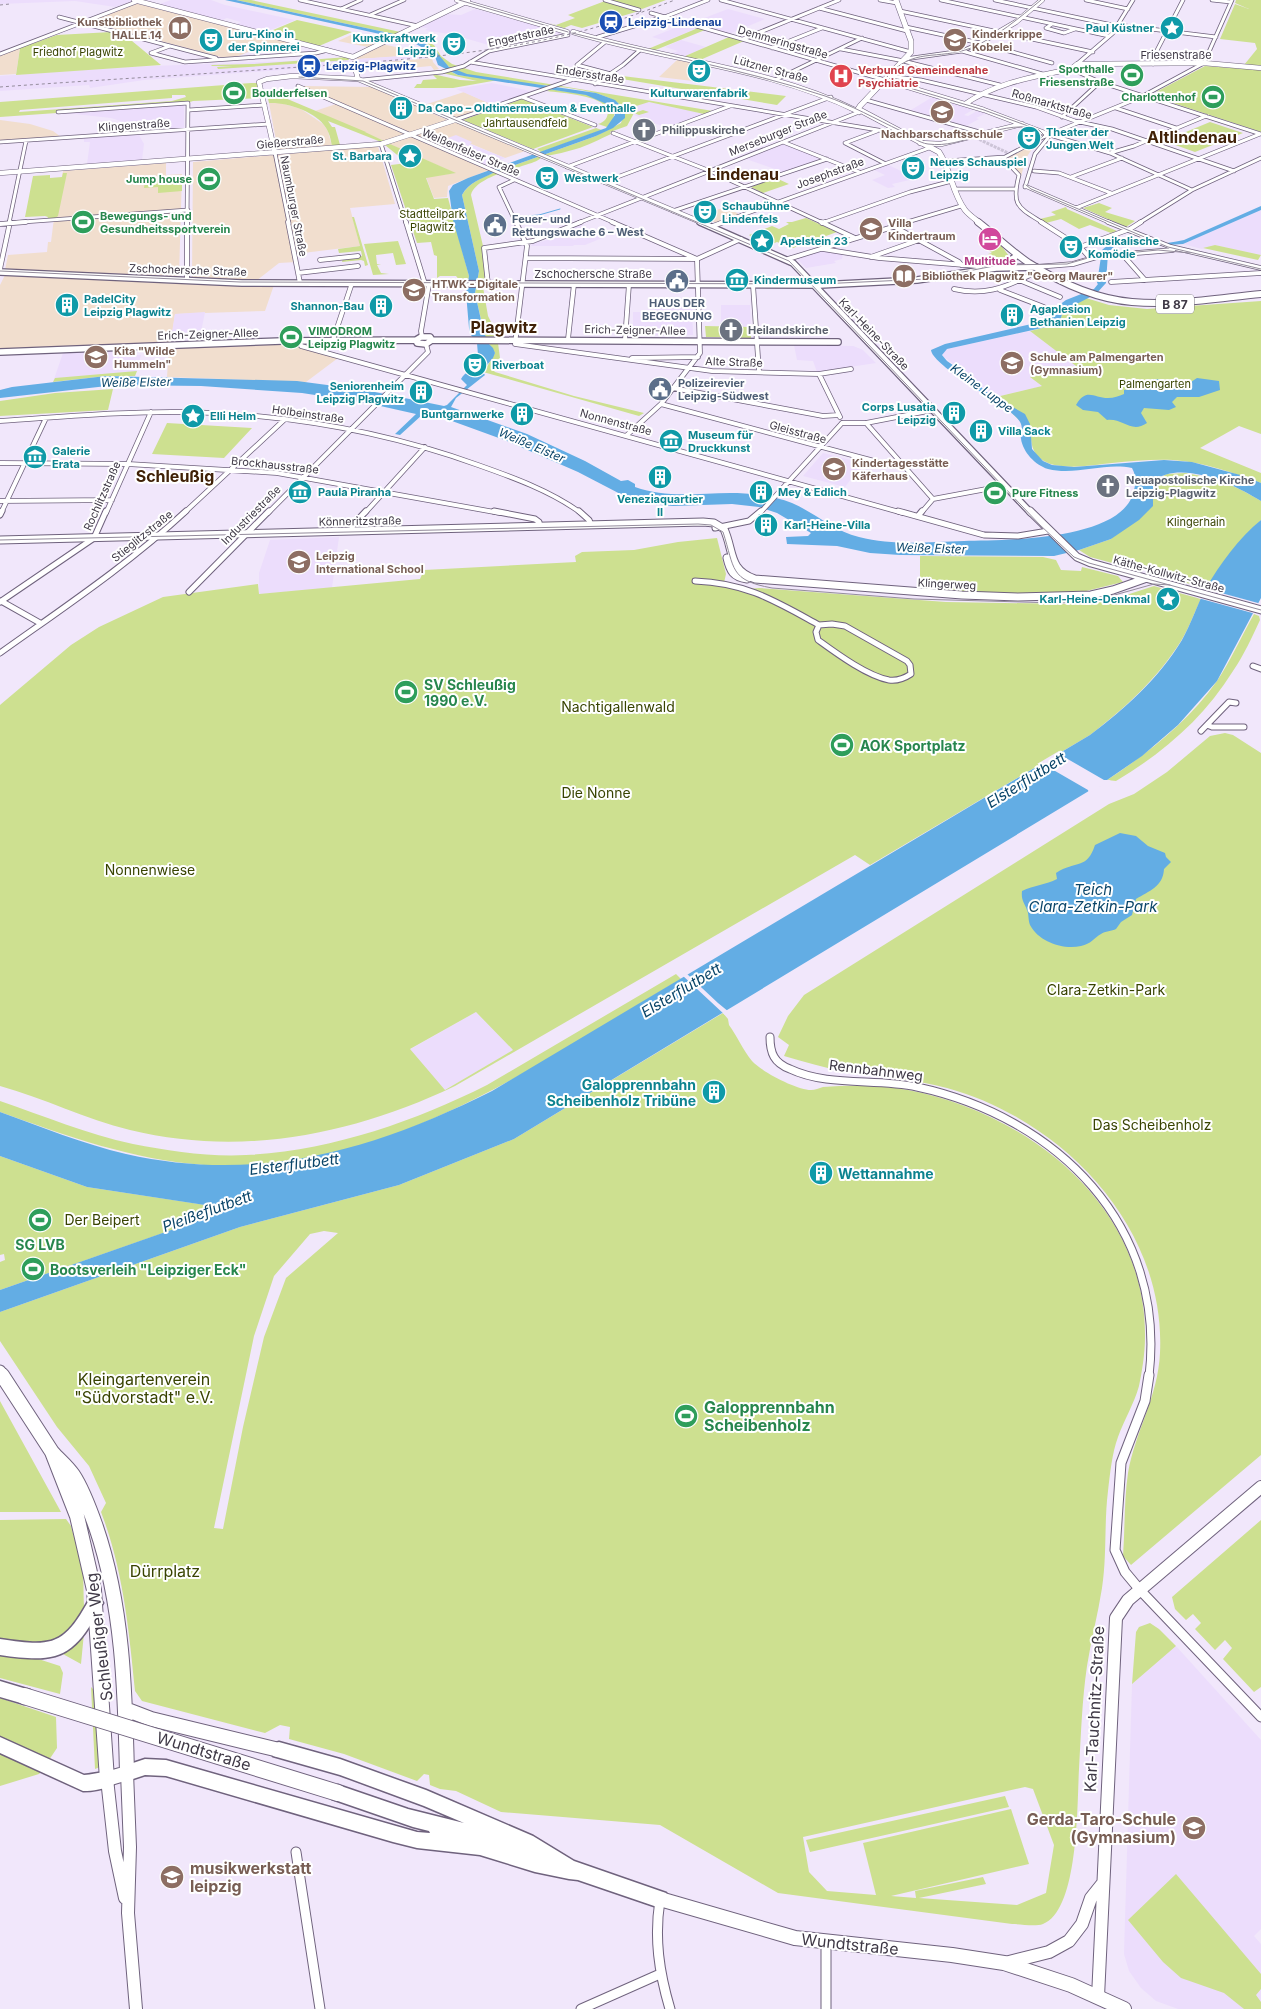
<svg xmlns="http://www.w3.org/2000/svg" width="1261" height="2009" viewBox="0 0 1261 2009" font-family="Inter,sans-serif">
<rect width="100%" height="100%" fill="#f1e7fb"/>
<path fill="#f1dece" d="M 135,3 L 305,46 L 293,49 L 248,52 L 234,58 L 224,58 L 85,21 Z
M 355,33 L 385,39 L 368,47 L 338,41 Z
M 382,44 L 405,49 L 409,56 L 357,59 L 356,57 Z
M 20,48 L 16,74 L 0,75 L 0,55 Z
M 432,58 L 433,62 L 439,69 L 434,70 L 431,66 L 376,71 L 373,63 Z
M 677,60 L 708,66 L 693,81 L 659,77 Z
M 301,86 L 372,87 L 448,120 L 409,133 Z
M 464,92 L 493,105 L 458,118 L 424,105 Z
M 277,102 L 301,109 L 323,124 L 328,131 L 332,147 L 278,151 L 269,103 Z
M 336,104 L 406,134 L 385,142 L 315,111 Z
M 0,120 L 30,124 L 53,131 L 61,137 L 0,141 Z
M 454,122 L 457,122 L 525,151 L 505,158 L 469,143 L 433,143 L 414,135 Z
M 410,136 L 487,169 L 489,170 L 448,186 L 447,197 L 434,198 L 426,177 L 455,173 L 387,143 Z
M 1036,143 L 1026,158 L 1019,184 L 1021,175 L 1006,159 Z
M 378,146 L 395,204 L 350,208 L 360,246 L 295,254 L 296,262 L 279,263 L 256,281 L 192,277 L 193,162 Z
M 166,163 L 166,175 L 182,174 L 179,276 L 5,270 L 8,255 L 47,252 L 48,242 L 51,242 L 54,218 L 63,171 Z
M 725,207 L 739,214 L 716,223 L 700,216 Z
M 5,275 L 182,284 L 274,285 L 265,311 L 175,314 L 171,343 L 0,349 L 0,285 Z
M 285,343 L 338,358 L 306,382 L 167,377 L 169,347 Z"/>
<path fill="#ecddfc" d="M 0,0 L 131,0 L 132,2 L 115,7 L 75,1 L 0,4 Z
M 171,0 L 211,0 L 225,5 L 295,20 L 265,32 L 235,25 L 241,22 L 227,18 L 220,21 L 157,5 Z
M 475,9 L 479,10 L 562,33 L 492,46 L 454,35 L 425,30 L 428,28 L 419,27 L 444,14 L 461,15 Z
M 728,9 L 765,19 L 729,34 L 691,23 Z
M 685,24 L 698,28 L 666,41 L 652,37 Z
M 681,40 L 706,47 L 683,57 L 670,54 L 678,51 L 665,47 Z
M 428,54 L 432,57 L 359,64 L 358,59 Z
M 348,59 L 349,65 L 144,80 L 90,88 L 89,85 L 0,91 L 0,76 L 125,67 Z
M 492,83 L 526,90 L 530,92 L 493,105 L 456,89 Z
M 934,96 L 974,109 L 964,115 L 968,116 L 979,110 L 987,113 L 976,118 L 979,119 L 966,126 L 911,110 Z
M 648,102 L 672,106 L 704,114 L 667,128 L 634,115 L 632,107 Z
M 184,104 L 184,128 L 182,129 L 140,131 L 127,123 L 111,118 L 66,113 Z
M 139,135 L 144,144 L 142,160 L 87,164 L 90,142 L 84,142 L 84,138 Z
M 456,135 L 472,142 L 470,144 L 505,158 L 486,165 L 473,158 L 434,143 Z
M 784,144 L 821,159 L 783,172 L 746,159 Z
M 886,164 L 897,169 L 914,179 L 892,184 L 895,187 L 888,188 L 872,180 L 885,175 L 872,169 Z
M 1261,210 L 1261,255 L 1215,245 L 1202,249 L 1183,244 Z
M 581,225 L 607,236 L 585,245 L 574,245 L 573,246 L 531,246 L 532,244 L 544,241 L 547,240 L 545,238 L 559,233 L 574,240 L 587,235 L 572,228 Z
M 822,250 L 843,254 L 842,259 L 834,261 L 836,263 L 806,268 L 796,258 Z
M 655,304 L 692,305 L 693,335 L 633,335 L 633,312 L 655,312 Z
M 721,305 L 750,305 L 751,327 L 721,326 Z
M 205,312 L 200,337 L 171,338 L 175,314 Z
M 1030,331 L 1077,366 L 1031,377 L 1043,386 L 996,397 L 943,356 L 942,353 L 947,349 Z
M 794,345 L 853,346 L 863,350 L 876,363 L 817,372 L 813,361 L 797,360 Z
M 136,351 L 135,355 L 141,355 L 135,376 L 106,376 L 53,382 L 63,353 Z
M 823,453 L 863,463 L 845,487 L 803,476 Z
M 339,537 L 332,588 L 259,594 L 259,573 L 270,540 Z
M 476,1012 L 513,1050 L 445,1090 L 409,1050 Z
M 1176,1646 L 1261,1740 L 1261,1929 L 1254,1936 L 1261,1944 L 1261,2009 L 1178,2009 L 1156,2001 L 1141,1988 L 1129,1971 L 1124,1954 L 1132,1684 Z"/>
<path fill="#cde090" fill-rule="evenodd" d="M 236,0 L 251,0 L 410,34 L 434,45 L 441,56 L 452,64 L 476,72 L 713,111 L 704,114 L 649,102 L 633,107 L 634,113 L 643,110 L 649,112 L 639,115 L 634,113 L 627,126 L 610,132 L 611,134 C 600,139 587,146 576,149 C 566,152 557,154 546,156 C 542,156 540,160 534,162 C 519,168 475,177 471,195 L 483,246 L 485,281 L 482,281 L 488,316 L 498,336 L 485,337 L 475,293 L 479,271 L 462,195 C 469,183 481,178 493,173 L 596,136 L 621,123 L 625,110 C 611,90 565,88 542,85 C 516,82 479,81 455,70 C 441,64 432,46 417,39 Z
M 610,0 L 666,0 L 642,9 Z
M 1236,0 L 1261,0 L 1261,67 L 1244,65 L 1257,49 L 1255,43 L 1220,39 L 1235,4 L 1249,9 L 1235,3 Z
M 605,1 L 639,11 L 582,28 L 571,25 L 564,28 L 548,23 L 556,25 L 575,18 L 568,15 Z
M 297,20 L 352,32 L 319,46 L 266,33 Z
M 698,28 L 705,30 L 653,51 L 648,49 Z
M 111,32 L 126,36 L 161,65 L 16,75 L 20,48 L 57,35 Z
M 729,37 L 744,41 L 700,60 L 683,57 Z
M 348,57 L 349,60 L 218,69 L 217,67 L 233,66 L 212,66 L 211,65 L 253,64 Z
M 1205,66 L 1261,70 L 1261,132 L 1161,99 L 1167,95 L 1156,92 Z
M 449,71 L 458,75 L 498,80 L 453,88 L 414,88 L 417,84 L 421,84 L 423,80 L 437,79 L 433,75 L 437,75 L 460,80 L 477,81 L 442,73 Z
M 614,75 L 786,96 L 777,105 L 610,77 Z
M 251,83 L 257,83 L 259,98 L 193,101 L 184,104 L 0,117 L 0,102 ZM 172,95 L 185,95 L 186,97 L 172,101 L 19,112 L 20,110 L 172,98 Z
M 551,89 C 572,94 602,91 615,111 L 613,120 L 607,127 L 598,124 C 605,122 608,118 608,110 C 602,95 562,93 547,91 Z
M 266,90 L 366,132 L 365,132 L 384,141 L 381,142 L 328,121 L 332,127 L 335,127 L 340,145 L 332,147 C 331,141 330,134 326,128 C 317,112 287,102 269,103 Z
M 522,99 L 593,127 L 533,149 L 463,120 Z
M 1210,122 L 1243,133 L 1195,152 L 1164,141 Z
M 596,128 L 602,130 L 541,152 L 537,149 Z
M 390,144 L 456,173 L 426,178 L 434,199 L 448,198 L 469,276 L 468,281 L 460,281 L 456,276 L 440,276 L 437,278 L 437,256 L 434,255 L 431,242 L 417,243 L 391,165 L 407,163 L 385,145 Z
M 63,173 L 67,173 L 58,216 L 55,218 L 47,219 L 48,217 L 45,216 L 25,217 L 33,176 L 50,175 L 50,178 L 62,177 Z
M 182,177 L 182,191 L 158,193 L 158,187 L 144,188 L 145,180 Z
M 776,178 L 789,184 L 763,193 L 751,187 Z
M 1099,203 L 1112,208 L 1105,212 L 1135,221 L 1126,227 L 1083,208 Z
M 1066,207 L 1067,209 L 1117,231 L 1111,233 L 1090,225 L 1079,229 L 1061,219 L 1046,223 L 1040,219 L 1056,215 L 1051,212 Z
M 352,217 L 354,217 L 368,265 L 365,266 L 364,261 L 361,260 L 342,262 L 343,258 L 362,256 L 361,251 L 339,253 L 338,249 L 360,246 Z
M 806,218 L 837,232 L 793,248 L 777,242 L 770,245 L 762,240 L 765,239 L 755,239 L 749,235 L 772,226 L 779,229 L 789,224 L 786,222 L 792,222 Z
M 398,241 L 406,264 L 396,265 L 393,253 L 376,255 L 377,264 L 381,264 L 377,265 L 381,273 L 389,274 L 373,275 L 364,244 Z
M 1000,244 L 1009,256 L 1008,259 L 1000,263 L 988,254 L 992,253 L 984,247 Z
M 1215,245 L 1261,255 L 1258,260 L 1203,248 Z
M 1086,298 L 1109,305 L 1147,309 L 1261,301 L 1261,434 L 1239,426 L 1200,448 L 1261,473 L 1261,483 C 1233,473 1204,462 1173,460 C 1153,459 1132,461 1112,463 C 1082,466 1028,478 1031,432 L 996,397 L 1042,386 L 1030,377 L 1076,366 L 1030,331 L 1055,325 L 1060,321 L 1063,311 Z
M 705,326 L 751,327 L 751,338 L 706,337 Z
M 498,343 L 500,358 L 493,370 L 495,372 L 574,396 L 644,413 L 639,416 L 483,372 L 482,371 L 488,365 L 495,353 L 489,344 Z
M 137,371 L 135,376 L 106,376 L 53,382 L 55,378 Z
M 113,389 L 108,410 L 0,416 L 0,401 L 55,393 Z
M 167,423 L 252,428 L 224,458 L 152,454 Z
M 1185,473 C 1213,477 1237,486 1261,501 L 1261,520 L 1232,551 L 1206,588 L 1159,576 L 1161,570 L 1141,564 L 1138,570 L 1090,557 L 1079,550 L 1111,539 L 1155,496 L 1153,481 L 1167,474 Z
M 717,538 L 726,574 L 723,587 L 738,590 L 759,588 L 946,602 L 1073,604 L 1114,599 L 1154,586 L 1201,599 C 1194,613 1189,628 1181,641 C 1157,679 1125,708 1090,735 L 870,865 L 855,855 L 455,1086 C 352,1135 242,1157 130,1130 C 85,1119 44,1098 0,1086 L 0,705 L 71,645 L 99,627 L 163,597 L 258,584 L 259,594 L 420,579 L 424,570 L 576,562 L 575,556 L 582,552 L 634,550 L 678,542 ZM 476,1012 L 513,1050 L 445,1090 L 410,1049 Z
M 920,556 L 1043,557 L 1056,560 L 1061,570 L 1081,571 L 1082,567 L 1118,576 L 1123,582 L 1078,593 L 1014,595 L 920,591 Z
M 1254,614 L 1259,616 L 1260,620 C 1252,637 1244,655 1233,671 C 1204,718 1163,753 1116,781 L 1107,780 C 1148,753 1188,722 1217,681 C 1230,662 1242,635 1254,614 Z
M 1225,733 L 1233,735 L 1261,753 L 1261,1455 L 1131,1565 L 1123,1556 C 1125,1529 1124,1500 1128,1473 C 1135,1432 1158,1397 1160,1353 C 1166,1227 1063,1120 947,1088 C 914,1079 881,1077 847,1072 C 825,1068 805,1062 784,1056 L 789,1045 L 778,1037 L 788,1016 L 804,995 L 1109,804 L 1134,794 L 1167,772 L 1210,736 Z
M 676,974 L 681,979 C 536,1065 382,1177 204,1165 C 133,1160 67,1136 0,1112 L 0,1101 C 44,1116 87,1134 133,1144 C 169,1151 209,1157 246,1155 C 330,1151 413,1122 487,1085 Z
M 723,1013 L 728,1019 L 729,1025 C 737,1036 743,1050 752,1061 C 762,1072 797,1090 811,1090 C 815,1090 819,1088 823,1087 C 851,1085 881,1085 908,1090 C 1029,1113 1147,1206 1145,1338 C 1145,1353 1142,1372 1139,1386 C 1134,1404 1124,1420 1118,1437 C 1112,1453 1110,1474 1108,1491 C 1104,1523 1107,1556 1102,1588 C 1098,1614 1091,1640 1087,1666 C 1082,1700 1081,1735 1079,1769 C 1077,1804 1079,1910 1043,1924 C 1035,1927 1021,1924 1012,1924 L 778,1893 L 660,1825 L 501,1812 L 456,1791 L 440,1789 L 430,1785 L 429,1775 L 424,1774 L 417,1781 L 344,1754 L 289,1739 L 290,1727 L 280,1725 L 265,1733 L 142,1701 L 135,1691 C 129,1630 123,1569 101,1512 L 106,1503 L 89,1466 L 57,1427 L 0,1341 L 0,1312 L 240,1227 L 399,1185 L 514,1139 ZM 324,1231 L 338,1233 L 286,1278 L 264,1337 L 243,1427 L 223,1529 L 214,1528 L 254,1336 L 274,1276 L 310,1234 ZM 1025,1787 L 1033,1789 L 1054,1845 L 1046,1893 L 1017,1905 L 919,1898 L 986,1884 L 983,1877 L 915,1891 L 916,1898 L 891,1896 L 1029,1864 L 1011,1809 L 863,1843 L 876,1895 L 827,1891 L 809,1872 L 803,1837 Z
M 0,1156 L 87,1187 L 232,1209 L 0,1290 L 0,1262 L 5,1260 L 4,1254 L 0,1255 Z
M 0,1401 L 61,1512 L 0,1512 Z
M 66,1519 L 71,1526 C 75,1542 82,1559 83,1575 C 84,1589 83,1601 85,1615 C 80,1620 75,1629 69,1633 C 49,1649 23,1642 0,1638 L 0,1520 Z
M 1261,1520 L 1261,1687 L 1254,1692 L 1223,1659 L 1232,1648 L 1225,1640 L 1215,1650 L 1195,1629 L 1201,1623 L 1193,1614 L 1186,1620 L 1175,1609 L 1172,1597 Z
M 1150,1623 L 1159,1629 L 1176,1646 L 1132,1684 L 1136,1632 L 1139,1627 Z
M 84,1633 L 81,1664 L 61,1653 Z
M 0,1651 L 29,1656 L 60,1666 L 63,1673 L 60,1694 L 0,1678 Z
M 91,1687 L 97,1693 L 100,1767 L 95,1769 Z
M 0,1698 L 56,1717 L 57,1748 L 49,1760 L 0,1737 Z
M 0,1753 L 41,1772 L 39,1774 L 0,1786 Z
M 1005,1796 L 1009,1807 L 810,1852 L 806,1840 Z
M 1176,1874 L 1261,1974 L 1261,1989 L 1256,1995 L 1261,2002 L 1261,2009 L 1244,2009 L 1224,1993 L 1181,1978 L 1163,1962 L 1128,1920 Z"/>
<path fill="#63ade4" d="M 225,0 L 236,0 L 417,39 L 432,47 L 449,67 L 467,74 L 596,93 L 615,100 L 625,110 L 625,118 L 613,128 L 596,136 L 493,173 C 481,179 469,182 462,195 L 479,271 L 475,293 L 483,329 L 488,343 L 493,348 L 495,353 L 493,358 L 482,371 L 485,375 L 456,398 L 451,407 L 527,434 L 585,461 L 621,481 L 628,480 L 635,484 L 635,487 C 676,502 717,488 759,495 C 769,496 781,499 792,503 C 815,513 834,531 859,537 C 893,546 929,542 964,541 C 1004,540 1125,541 1134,490 C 1136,483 1136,475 1132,468 C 1104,462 1076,476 1048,469 C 1035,465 1023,452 1021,439 C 1020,434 1023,429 1021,424 C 1019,418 1010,412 1005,408 C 992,398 932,364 931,350 L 945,344 L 1049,320 L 1055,314 L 1055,308 L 1066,300 L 1094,289 L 1098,284 L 1097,283 L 1102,250 C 1114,238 1137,244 1152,244 C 1164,244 1174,242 1184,240 L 1261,206 L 1261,210 L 1183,244 L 1152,246 L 1124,245 L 1114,247 L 1108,253 L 1106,283 L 1096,294 L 1063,311 L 1060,321 L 1055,325 L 947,349 L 942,355 L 947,361 L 967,375 L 988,393 L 1025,414 L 1030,424 L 1032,449 L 1043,461 L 1052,465 L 1074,467 L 1164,460 L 1192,462 L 1244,476 L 1261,483 L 1261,501 C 1235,485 1182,459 1153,481 L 1153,506 L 1139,520 L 1111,539 L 1079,550 L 1054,556 L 900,555 L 870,553 L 837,546 L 787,544 L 786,537 L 808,536 L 811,533 L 777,513 L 759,507 L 732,504 L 673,506 L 648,504 L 628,498 L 578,472 L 507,441 L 452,421 L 422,415 L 400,435 L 395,434 L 416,414 L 367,403 L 302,393 L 201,386 L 116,385 L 0,398 L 0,390 L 12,387 L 106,376 L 297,381 L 365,390 L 444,406 L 447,405 L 467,385 L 461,379 C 465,372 472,370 476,363 L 473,358 L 478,355 L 477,343 L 471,335 L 469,328 L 466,293 L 469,276 L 453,220 L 449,191 L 453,185 L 468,178 L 606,128 L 615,115 L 611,106 L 586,95 L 458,75 L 438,65 L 434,54 L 416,44 L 398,38 Z
M 1197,378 L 1219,381 L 1220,390 L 1199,397 L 1177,397 L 1172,402 L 1176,407 L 1169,410 L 1144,408 L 1141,413 L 1147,423 C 1131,434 1123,418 1107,420 L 1098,412 L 1083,410 L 1076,405 C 1086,387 1094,398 1108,398 C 1114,398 1119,396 1124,394 L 1124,390 L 1138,388 L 1154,379 L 1191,382 Z
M 1261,520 L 1261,598 L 1217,681 L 1178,725 L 1142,756 L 1107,780 L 514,1139 L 399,1185 L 240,1227 L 0,1312 L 0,1290 L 231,1209 L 87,1187 L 0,1156 L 0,1112 C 42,1127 83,1144 126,1154 C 259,1184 374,1150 492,1091 L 1090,735 C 1125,709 1159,678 1182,640 C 1191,624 1197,605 1206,588 C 1220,564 1239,538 1261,520 Z
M 1120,833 L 1136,836 L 1148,846 L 1165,853 L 1166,857 L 1171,862 L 1164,869 C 1163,887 1149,891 1136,899 L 1132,915 L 1121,922 L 1116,929 C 1112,931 1105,931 1101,934 C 1094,938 1091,944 1081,946 C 1063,950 1039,942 1030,925 C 1028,920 1029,914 1027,910 C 1024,902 1021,900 1022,891 C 1034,885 1046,885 1057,879 L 1056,873 C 1076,860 1087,870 1095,845 Z"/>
<path fill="#f1e7fb" d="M 1203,588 L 1258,603 L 1261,605 L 1256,614 L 1198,598 Z
M 1059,751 L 1059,754 L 1104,780 L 1111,780 L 1089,793 L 1088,790 L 1043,764 L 1037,764 Z
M 686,973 L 718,1003 L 729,1012 L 725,1015 L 682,975 Z"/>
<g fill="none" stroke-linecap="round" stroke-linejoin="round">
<path stroke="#63ade4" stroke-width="1" d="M 526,216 L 539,215 L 560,209"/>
<path stroke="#cdc4d7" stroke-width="3" stroke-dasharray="3 1" stroke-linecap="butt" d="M 972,136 L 1008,153"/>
<g stroke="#6f627d" stroke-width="4.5">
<path id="street-far4" d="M 300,0 L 418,26
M 605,0 L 639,10
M 721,0 L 911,52
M 880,0 L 897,3
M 941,0 L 1109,36
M 995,0 L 1117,26
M 1086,0 L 1128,9
M 1212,0 L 1231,2
M 819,8 L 907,31
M 341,9 L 361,0
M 900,11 L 1093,52
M 651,13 L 885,80
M 370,15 L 404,0
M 59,17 L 216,58
M 1052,24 L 1046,28 L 1064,33 L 1075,29
M 1118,25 L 1216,37
M 1117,26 L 1133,0
M 906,27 L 980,43 L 1052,63
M 598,37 L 667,16 L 708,0
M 743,39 L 839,0
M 605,42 L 577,65 L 611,74
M 170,46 L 151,53 L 185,62 L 316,53 L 328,50
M 772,48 L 822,28
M 841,49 L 904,61
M 962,51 L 1046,75
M 0,54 L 136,2
M 905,59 L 962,51 L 980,43
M 903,61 L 1000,85
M 470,62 L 902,134
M 1077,64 L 1113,33 L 1117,26
M 1153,64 L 1152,60 L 1183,0
M 1071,69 L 1100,82 L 1261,134
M 888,76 L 921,80 L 1036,107 L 1075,121 L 1112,129 L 1234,171
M 362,80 L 442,72 L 464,66 L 489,51 L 568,35
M 775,80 L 862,38
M 595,84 L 623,65 L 640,50 L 636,48
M 298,86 L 615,223
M 522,97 L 595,125
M 866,100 L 983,133
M 1116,108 L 1176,128
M 189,110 L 265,105
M 58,112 L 188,103 L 187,223
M 1062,117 L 1100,82
M 455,120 L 571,80
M 877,131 L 845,143 L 884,163
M 613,133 L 710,171 L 823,223
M 1050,135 L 1110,153 L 1192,190
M 0,142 L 269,124
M 783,142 L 859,172
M 381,144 L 406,223
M 275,153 L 289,223
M 1110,153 L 1134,146 L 1206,116
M 1005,157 L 1004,159 L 1019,175 C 1011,206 1018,207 1043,223
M 945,161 L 1005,157 L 1043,137 L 1141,97 L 1204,63 L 1232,0
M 567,167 L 730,106
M 1034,171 L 1059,173 L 1111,193
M 1071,177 L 1122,158
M 514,180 L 499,187 L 516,223
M 604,182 L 831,97
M 1025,186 L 1111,223
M 1025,187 L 1035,154 L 1048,138
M 954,189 L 1016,189
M 1076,208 L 1260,134
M 673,211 L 827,159
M 9,223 L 188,210
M 9,223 L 26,141
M 578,223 L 859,112
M 720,223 L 929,148
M 822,223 L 910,192 L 952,181
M 904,223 L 961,206
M 1139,223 L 1192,190 L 1261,158"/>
</g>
<g stroke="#6f627d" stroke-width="5.5">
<path id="street-far3" d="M 288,222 L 300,283
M 406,222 L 425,284
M 516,222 L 527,246 L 515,344 L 712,371 L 819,374 L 851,369
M 612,222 L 697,259
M 821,222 L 855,238
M 1041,222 L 1080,247 L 1090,258
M 1108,222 L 1171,247 L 1261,268
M 822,223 L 825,222
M 0,224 L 26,222
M 893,226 L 959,262 L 961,265
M 710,227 L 724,222
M 1080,247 L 1130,229 L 1141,222
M 823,249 L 879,258 L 977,266 L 980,268
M 1122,254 L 1145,280
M 871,257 L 919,240
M 526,258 L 697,259 L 741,239
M 788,259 L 909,222
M 320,260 L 358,256
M 1036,267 L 1073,264 L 1100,256 L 1173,250
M 0,269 L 10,222
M 298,273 L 358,266
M 187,280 L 187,222
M 1019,280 L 1060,297
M 1111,282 L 1261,273
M 488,284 L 484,248 L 533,241 L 581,222
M 753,285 L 759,372
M 954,289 C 983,296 1004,288 1030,275
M 1000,290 L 1044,307
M 422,337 L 421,331 L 429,284
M 568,339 L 574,284
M 300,340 L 301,346 L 903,513
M 333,340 L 352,283
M 625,340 L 629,284
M 632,358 L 698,357
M 819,374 L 840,417
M 673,388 L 823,416 L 839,415
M 661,404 L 893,466 L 903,465
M 0,421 C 62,417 123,411 185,412 C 285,414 384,431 478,465 C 512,477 551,491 581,513
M 842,423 L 866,423 L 933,410
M 866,423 L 933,499
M 627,435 L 661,404 L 700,353 L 697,259
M 0,463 L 128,464 L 277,473 L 500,513
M 933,499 L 992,488
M 0,501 L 112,500
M 1,513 L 46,418
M 106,513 L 151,412
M 184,513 L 284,420
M 268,513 L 428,352 L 426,344
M 365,513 L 425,447
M 760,513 L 842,423
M 921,513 L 933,499"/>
</g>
<g stroke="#6f627d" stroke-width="7">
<path id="street-far2" d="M 494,511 L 535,519 L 539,522 L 540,526
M 579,511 L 589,520 L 591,525
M 898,511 L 984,535 L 1018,536 L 1048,531
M 0,515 L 2,511
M 918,516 L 922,511
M 715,528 L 749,521 L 761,511
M 351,531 L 353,525 L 366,511
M 695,581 C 747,583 775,601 819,625
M 189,592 L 269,511
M 1,601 L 40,623
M 0,602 L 94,538 L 106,511
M 832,624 L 845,626 L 907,661 L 910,665 L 911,674 C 905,678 897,681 889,680 C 867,676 836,653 818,640 L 816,632 L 819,625 Z
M 0,653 C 63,608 129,564 186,511
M 1253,666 L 1261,669
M 1207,725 L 1212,727 L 1244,727
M 1201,731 L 1229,702 L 1236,703"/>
</g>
<g stroke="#6f627d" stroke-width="9">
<path id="street-far1" d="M 770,1037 C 770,1053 774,1063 790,1069 C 828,1087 876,1078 917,1087 C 1057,1117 1167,1226 1149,1376"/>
</g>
<g stroke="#6f627d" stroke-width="11">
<path id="street" d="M 1149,1375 L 1145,1401 L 1121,1463 L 1115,1550 L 1125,1572 L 1140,1590 L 1261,1717
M 296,1852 L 320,2009
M 660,1900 C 654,1938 659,1972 670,2009
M 826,1941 L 826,2009
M 581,2009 L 660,1974"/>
</g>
<g stroke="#6f627d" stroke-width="5.5">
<path id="secondary-far3" d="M 134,0 L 353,57
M 457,0 L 567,32
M 573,32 C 668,61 768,67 857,111
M 980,43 L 1016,22 L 1042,0
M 353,57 L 468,1
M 354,64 L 358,79
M 885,80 L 984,110 L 1050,135
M 965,104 C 997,82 1034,77 1071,69 L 1077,64 L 1204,63 L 1261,68
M 920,143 L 941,144 L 1022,124
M 275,153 L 259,82 L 267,79 L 292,76 L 358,79 L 703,223
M 0,173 L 381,144 L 455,120"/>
</g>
<g stroke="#6f627d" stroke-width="8">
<path id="secondary-far2" d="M 700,222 L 793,263 L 1031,513
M 1005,264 L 1015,257
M 0,272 L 242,283 L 820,285 L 917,280 L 996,268 L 1036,267
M 421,337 L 430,337 L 432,340 L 426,344 L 417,343 L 416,340 Z
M 432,340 L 838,342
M 0,352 L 282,341 L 416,340"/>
</g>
<g stroke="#6f627d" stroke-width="9">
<path id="secondary-far1" d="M 1030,511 L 1077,557 L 1091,563 L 1261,610
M 0,540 L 703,522 L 714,523 L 724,529 C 734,551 728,570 755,579 L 962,595 L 1018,597 L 1091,595 L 1113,590 L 1147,578
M 727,558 C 730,571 733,577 747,579"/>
</g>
<g stroke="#6f627d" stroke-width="14">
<path id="secondary" d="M 127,1773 L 130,1847 L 128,1913 L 136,2009
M 107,1779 L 115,1851 L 125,1898
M 1005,1963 L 1049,1952 L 1069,1941 L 1082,1924 L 1091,1898 L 1103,1883
M 1098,1997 L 1116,1618 L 1128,1600 L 1261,1487"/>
</g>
<g stroke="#6f627d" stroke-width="6">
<path id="primary-far3" d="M 858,109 L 939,152 C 951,170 952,193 965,210 C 969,215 975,219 980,223
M 859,112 L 857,111 L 860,106 L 911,52 L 911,41 L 896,0"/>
</g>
<g stroke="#6f627d" stroke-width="8">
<path id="primary-far2" d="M 978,222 C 995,235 1011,251 1029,263 C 1059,282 1096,299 1132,302 C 1174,306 1219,298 1261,294"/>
</g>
<g stroke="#6f627d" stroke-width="13">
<path id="primary-far1" d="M 0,1371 L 3,1376"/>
</g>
<g stroke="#6f627d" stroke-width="16">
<path id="primary" d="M 2,1375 L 52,1452
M 52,1452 C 59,1460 67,1466 73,1475 C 83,1490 90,1510 96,1527 C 123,1606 125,1690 127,1773 L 107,1779 L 94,1590 L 77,1516 Z
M 125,1709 L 151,1719 L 279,1750
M 660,1899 L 795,1938 L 952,1955 L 1004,1963 L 1071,1985 L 1124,2009"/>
</g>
<g stroke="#6f627d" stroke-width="3">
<path id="highway" d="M 95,1595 L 100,1598 L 103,1603 L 100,1608 C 73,1660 55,1663 0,1655 L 0,1639 C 53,1647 64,1646 90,1598 Z
M 0,1681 L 30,1690 L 32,1696 L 30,1702 L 24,1704 L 0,1697 Z
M 0,1737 L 84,1775 C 93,1775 104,1770 113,1773 L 115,1779 L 113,1785 C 103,1789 94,1791 83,1791 L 0,1753 Z
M 279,1742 L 340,1759 L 426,1790 L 533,1836 L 574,1861 L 666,1893 L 669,1899 L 666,1905 L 660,1908 L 578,1880 L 569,1879 L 535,1872 L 480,1855 L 417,1848 L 393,1842 L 166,1776 L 145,1775 L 127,1781 L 121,1779 L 119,1773 L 121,1767 L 145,1759 L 166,1760 L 417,1832 L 430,1833 L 429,1831 L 413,1827 L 332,1799 L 330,1793 L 332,1787 L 338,1785 L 408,1809 L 464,1823 L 424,1806 L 340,1775 L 273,1756 L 271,1750 L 273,1744 Z"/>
</g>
<use href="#street-far4" stroke="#fff" stroke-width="3"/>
<use href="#street-far3" stroke="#fff" stroke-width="4"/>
<use href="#street-far2" stroke="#fff" stroke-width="5"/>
<use href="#street-far1" stroke="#fff" stroke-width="7"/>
<use href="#street" stroke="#fff" stroke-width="9"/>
<use href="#secondary-far3" stroke="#fff" stroke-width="4.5"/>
<use href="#secondary-far2" stroke="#fff" stroke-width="5.5"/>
<use href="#secondary-far1" stroke="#fff" stroke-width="7"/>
<use href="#secondary" stroke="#fff" stroke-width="12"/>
<use href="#primary-far3" stroke="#fff" stroke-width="5"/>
<use href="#primary-far2" stroke="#fff" stroke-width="6"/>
<use href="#primary-far1" stroke="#fff" stroke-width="11"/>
<use href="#primary" stroke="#fff" stroke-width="14"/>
<use href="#highway" fill="#fff" fill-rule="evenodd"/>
<path stroke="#948c9c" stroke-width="1" d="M 459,0 L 568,32
M 572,33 C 656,54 743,69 825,96 C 851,105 876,119 901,131 C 909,135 919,143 928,144 C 964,149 994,121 1035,128
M 299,77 L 363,81 L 789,261 L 1040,525 L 1074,557 L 1089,563 L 1261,610
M 1039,140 L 1044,135 L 1039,130 L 984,110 L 893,83 L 886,78 C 913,46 937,61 971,48 C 997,37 1019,18 1041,0
M 1026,185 L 1031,189 L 1168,247 L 1261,269
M 0,271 L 240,282 L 819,284 L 927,279 L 999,265 L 1067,264 L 1095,256 L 1158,250 L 1190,253
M 0,540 L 698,524 L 711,525 L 723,532 C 735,569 729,580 772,588 L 914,599 L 1058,603 L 1093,601 L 1154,584 L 1170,585"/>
<path stroke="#948c9c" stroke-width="1" stroke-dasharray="3 3" stroke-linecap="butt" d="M 0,5 L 10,4
M 0,87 C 95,80 191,75 286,68 C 386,61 488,56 586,30 C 616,22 645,11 675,0"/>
<g stroke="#6f627d" stroke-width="18" stroke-linecap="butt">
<path id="highway-bridge" d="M 24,1696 L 338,1793"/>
</g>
<use href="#highway-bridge" stroke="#fff" stroke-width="16"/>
</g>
<defs>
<g id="station-disc" transform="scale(1.25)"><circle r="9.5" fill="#1a4fb4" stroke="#fff"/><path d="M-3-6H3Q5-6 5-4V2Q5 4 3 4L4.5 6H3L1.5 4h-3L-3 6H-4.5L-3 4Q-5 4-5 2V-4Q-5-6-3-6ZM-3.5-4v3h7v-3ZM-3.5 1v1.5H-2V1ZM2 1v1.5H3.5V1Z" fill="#fff"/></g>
<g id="library-disc" transform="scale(1.25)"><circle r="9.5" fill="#8d6e63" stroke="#fff"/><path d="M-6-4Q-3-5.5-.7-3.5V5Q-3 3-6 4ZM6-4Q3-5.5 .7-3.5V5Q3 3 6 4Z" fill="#fff"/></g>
<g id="sight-disc" transform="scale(1.25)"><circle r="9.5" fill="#0f9aa8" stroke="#fff"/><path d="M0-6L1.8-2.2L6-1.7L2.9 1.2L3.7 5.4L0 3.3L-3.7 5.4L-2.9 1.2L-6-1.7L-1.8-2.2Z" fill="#fff"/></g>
<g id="theatre-disc" transform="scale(1.25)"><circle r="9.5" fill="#0f9aa8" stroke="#fff"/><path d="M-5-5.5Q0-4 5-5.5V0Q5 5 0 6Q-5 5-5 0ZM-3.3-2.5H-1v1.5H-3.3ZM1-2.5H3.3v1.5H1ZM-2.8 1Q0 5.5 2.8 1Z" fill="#fff"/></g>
<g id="school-disc" transform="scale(1.25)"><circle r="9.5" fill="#8d6e63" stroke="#fff"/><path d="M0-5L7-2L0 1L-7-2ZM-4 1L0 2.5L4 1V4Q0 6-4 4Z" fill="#fff"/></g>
<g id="stadium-disc" transform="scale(1.25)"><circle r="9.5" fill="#2e9e5b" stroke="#fff"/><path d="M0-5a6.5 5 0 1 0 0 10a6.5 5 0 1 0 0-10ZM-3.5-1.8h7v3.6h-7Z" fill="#fff"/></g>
<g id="hospital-disc" transform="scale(1.25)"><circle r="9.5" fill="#e0444e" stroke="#fff"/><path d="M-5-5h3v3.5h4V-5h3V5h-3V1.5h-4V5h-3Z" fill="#fff"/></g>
<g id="building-disc" transform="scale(1.25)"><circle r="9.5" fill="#0f9aa8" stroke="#fff"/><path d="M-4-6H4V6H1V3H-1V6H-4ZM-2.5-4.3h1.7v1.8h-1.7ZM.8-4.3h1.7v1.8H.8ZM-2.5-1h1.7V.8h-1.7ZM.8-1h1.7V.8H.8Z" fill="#fff"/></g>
<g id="church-disc" transform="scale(1.25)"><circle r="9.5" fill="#6b7280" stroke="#fff"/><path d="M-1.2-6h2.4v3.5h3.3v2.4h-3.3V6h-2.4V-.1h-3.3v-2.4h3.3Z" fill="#fff"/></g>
<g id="civic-disc" transform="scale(1.25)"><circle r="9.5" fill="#5c6f8a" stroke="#fff"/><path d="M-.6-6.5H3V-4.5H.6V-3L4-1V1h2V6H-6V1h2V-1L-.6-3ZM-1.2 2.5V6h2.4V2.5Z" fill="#fff"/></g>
<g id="hotel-disc" transform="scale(1.25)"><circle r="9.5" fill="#d1479c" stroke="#fff"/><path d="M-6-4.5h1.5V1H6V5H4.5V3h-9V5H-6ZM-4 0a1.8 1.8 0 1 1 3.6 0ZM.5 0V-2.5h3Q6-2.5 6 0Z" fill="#fff"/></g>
<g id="museum-disc" transform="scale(1.25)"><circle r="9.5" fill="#0f9aa8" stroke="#fff"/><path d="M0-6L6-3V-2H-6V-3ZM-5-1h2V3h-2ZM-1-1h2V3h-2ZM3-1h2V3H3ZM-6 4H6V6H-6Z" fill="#fff"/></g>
<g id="university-disc" transform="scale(1.25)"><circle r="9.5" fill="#8d6e63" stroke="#fff"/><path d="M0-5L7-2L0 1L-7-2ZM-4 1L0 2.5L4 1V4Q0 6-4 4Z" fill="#fff"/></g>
</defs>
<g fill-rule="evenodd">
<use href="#station-disc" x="611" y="22"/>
<use href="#library-disc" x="180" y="28"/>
<use href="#sight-disc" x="1172" y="28"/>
<use href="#theatre-disc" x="211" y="40"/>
<use href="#school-disc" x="955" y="40"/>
<use href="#theatre-disc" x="454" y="44"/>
<use href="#station-disc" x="309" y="66"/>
<use href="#theatre-disc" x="699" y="71"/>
<use href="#stadium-disc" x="1132" y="75"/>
<use href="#hospital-disc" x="841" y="76"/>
<use href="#stadium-disc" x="234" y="93"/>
<use href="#stadium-disc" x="1213" y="97"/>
<use href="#building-disc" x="401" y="108"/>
<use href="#school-disc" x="942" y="112"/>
<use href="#church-disc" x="644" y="130"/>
<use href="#theatre-disc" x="1029" y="138"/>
<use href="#sight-disc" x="410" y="156"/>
<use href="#theatre-disc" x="913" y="168"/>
<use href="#theatre-disc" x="547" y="178"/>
<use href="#stadium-disc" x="209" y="179"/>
<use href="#theatre-disc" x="705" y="212"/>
<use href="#stadium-disc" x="83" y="222"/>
<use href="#civic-disc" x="495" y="225"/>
<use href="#school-disc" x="871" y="229"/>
<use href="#hotel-disc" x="990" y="239"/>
<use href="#sight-disc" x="762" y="241"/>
<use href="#theatre-disc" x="1071" y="247"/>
<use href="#library-disc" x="904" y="276"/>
<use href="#museum-disc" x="737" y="280"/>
<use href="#civic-disc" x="677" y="281"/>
<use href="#university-disc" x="414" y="290"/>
<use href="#building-disc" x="67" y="305"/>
<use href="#building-disc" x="381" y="306"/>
<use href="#building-disc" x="1012" y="315"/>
<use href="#church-disc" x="731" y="330"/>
<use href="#stadium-disc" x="291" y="337"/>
<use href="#school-disc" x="96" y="357"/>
<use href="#school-disc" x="1012" y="363"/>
<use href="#theatre-disc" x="475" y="365"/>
<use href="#civic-disc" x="660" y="389"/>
<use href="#building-disc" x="421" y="392"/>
<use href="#building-disc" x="954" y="413"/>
<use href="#building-disc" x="522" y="414"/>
<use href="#sight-disc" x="193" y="416"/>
<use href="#building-disc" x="981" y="431"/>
<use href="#museum-disc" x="671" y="441"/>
<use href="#museum-disc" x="35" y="457"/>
<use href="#school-disc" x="834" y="469"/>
<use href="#building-disc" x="660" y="477"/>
<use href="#church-disc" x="1108" y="486"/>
<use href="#museum-disc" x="300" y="492"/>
<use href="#building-disc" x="761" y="492"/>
<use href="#stadium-disc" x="995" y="493"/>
<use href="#building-disc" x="766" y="525"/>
<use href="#school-disc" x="299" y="562"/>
<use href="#sight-disc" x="1168" y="599"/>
<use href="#stadium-disc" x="406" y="692"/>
<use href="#stadium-disc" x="842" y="745"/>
<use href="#building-disc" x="714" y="1092"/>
<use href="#building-disc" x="821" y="1173"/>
<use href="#stadium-disc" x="40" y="1220"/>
<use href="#stadium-disc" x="33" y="1269"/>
<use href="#stadium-disc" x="686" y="1416"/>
<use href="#school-disc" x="1194" y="1828"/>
<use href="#school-disc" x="172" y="1877"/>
</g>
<g text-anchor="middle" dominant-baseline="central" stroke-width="4" stroke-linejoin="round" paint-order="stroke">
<g font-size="11" font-weight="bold" fill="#785e54" stroke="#fff" text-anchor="start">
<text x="162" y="22" text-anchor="end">Kunstbibliothek<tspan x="162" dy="13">HALLE 14</tspan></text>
<text x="972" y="34">Kinderkrippe<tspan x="972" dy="13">Kobelei</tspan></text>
<text x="942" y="134" text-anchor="middle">Nachbarschaftsschule</text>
<text x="888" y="223">Villa<tspan x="888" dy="13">Kindertraum</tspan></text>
<text x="922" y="276">Bibliothek Plagwitz "Georg Maurer"</text>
<text x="432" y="284">HTWK - Digitale<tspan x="432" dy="13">Transformation</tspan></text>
<text x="114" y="351">Kita "Wilde<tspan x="114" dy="13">Hummeln"</tspan></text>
<text x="1030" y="357">Schule am Palmengarten<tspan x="1030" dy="13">(Gymnasium)</tspan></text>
<text x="852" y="463">Kindertagesstätte<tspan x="852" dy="13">Käferhaus</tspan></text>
<text x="316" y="556">Leipzig<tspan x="316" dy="13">International School</tspan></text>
</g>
<g font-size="11" font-weight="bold" fill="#164399" stroke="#fff" text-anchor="start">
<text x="628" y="22">Leipzig-Lindenau</text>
<text x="326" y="66">Leipzig-Plagwitz</text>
</g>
<g font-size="11" font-weight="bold" fill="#0d838f" stroke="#fff" text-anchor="start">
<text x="1154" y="28" text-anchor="end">Paul Küstner</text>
<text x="228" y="34">Luru-Kino in<tspan x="228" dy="13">der Spinnerei</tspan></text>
<text x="436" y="38" text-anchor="end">Kunstkraftwerk<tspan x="436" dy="13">Leipzig</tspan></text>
<text x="699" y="93" text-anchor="middle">Kulturwarenfabrik</text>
<text x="418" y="108">Da Capo – Oldtimermuseum &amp; Eventhalle</text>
<text x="1046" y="132">Theater der<tspan x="1046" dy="13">Jungen Welt</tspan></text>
<text x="392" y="156" text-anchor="end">St. Barbara</text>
<text x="930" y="162">Neues Schauspiel<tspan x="930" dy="13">Leipzig</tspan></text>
<text x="564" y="178">Westwerk</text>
<text x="722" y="206">Schaubühne<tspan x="722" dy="13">Lindenfels</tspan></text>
<text x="780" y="241">Apelstein 23</text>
<text x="1088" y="241">Musikalische<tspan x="1088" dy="13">Komödie</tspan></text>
<text x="754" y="280">Kindermuseum</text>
<text x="84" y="299">PadelCity<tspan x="84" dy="13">Leipzig Plagwitz</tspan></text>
<text x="364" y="306" text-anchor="end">Shannon-Bau</text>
<text x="1030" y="309">Agaplesion<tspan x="1030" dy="13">Bethanien Leipzig</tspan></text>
<text x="492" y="365">Riverboat</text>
<text x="404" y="386" text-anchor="end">Seniorenheim<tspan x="404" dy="13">Leipzig Plagwitz</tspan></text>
<text x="936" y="407" text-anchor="end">Corps Lusatia<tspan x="936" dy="13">Leipzig</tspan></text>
<text x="504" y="414" text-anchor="end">Buntgarnwerke</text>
<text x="210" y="416">Elli Helm</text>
<text x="998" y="431">Villa Sack</text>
<text x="688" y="435">Museum für<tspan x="688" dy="13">Druckkunst</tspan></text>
<text x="52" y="451">Galerie<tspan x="52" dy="13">Erata</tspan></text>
<text x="318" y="492">Paula Piranha</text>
<text x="778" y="492">Mey &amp; Edlich</text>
<text x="660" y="499" text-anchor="middle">Veneziaquartier<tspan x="660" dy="13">II</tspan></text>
<text x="784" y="525">Karl-Heine-Villa</text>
<text x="1150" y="599" text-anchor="end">Karl-Heine-Denkmal</text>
</g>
<g font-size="11" fill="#3f3946" stroke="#fff">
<text transform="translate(521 36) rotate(-12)">Engertstraße</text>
<text transform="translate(783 42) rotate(16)">Demmeringstraße</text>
<text x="1176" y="55">Friesenstraße</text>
<text transform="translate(771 69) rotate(15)">Lützner Straße</text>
<text transform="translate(590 74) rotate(9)">Endersstraße</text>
<text transform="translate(1052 104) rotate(16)">Roßmarktstraße</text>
<text transform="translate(134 125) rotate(-4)">Klingenstraße</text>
<text transform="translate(778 133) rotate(-22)">Merseburger Straße</text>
<text transform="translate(290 142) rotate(-5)">Gießerstraße</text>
<text transform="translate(471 152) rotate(23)">Weißenfelser Straße</text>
<text transform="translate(830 173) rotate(-20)">Josephstraße</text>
<text transform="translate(294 206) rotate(79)">Naumburger Straße</text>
<text transform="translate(188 270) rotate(2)">Zschochersche Straße</text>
<text x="593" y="274">Zschochersche Straße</text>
<text transform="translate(635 330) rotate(1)">Erich-Zeigner-Allee</text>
<text transform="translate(208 334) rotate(-2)">Erich-Zeigner-Allee</text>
<text transform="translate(874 334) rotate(46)">Karl-Heine-Straße</text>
<text transform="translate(734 362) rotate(2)">Alte Straße</text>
<text transform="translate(308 414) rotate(8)">Holbeinstraße</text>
<text transform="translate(616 422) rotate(15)">Nonnenstraße</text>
<text transform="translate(798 432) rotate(15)">Gleisstraße</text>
<text transform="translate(275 465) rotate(6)">Brockhausstraße</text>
<text transform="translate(102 496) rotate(-66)">Rochlitzstraße</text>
<text transform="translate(251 515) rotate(-45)">Industriestraße</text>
<text transform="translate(360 521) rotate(-1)">Könneritzstraße</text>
<text transform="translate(142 536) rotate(-39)">Stieglitzstraße</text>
<text transform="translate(1169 574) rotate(15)">Käthe-Kollwitz-Straße</text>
<text transform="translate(947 584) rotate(3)">Klingerweg</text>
</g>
<g font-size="11" fill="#384301" stroke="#fff">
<text x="78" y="52">Friedhof Plagwitz</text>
<text x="525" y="123">Jahrtausendfeld</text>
<text x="432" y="214">Stadtteilpark<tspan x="432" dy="13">Plagwitz</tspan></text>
<text x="1155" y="384">Palmengarten</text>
<text x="1196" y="522">Klingerhain</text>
</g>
<g font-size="11" font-weight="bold" fill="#27864d" stroke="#fff" text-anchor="start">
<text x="1114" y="69" text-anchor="end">Sporthalle<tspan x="1114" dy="13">Friesenstraße</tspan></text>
<text x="252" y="93">Boulderfelsen</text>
<text x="1196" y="97" text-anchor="end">Charlottenhof</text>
<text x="192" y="179" text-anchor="end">Jump house</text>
<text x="100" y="216">Bewegungs- und<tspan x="100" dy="13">Gesundheitssportverein</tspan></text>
<text x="308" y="331">VIMODROM<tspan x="308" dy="13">Leipzig Plagwitz</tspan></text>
<text x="1012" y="493">Pure Fitness</text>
</g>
<g font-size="11" font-weight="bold" fill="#be3a42" stroke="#fff" text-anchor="start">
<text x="858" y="70">Verbund Gemeindenahe<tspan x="858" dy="13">Psychiatrie</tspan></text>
</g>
<g font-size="11" font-weight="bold" fill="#5b616d" stroke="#fff" text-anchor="start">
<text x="662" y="130">Philippuskirche</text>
<text x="748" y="330">Heilandskirche</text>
<text x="1126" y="480">Neuapostolische Kirche<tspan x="1126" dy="13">Leipzig-Plagwitz</tspan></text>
</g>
<g font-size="11" font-weight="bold" fill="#4e5e75" stroke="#fff" text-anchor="start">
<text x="512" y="219">Feuer- und<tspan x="512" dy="13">Rettungswache 6 – West</tspan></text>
<text x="677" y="303" text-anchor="middle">HAUS DER<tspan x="677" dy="13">BEGEGNUNG</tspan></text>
<text x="678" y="383">Polizeirevier<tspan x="678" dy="13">Leipzig-Südwest</tspan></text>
</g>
<g font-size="11" font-weight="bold" fill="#b23c85" stroke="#fff">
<text x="990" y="261">Multitude</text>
</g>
<rect fill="#fff" stroke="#79747e" stroke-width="1" x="1156" y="294.5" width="38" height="19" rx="4"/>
<g font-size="12" font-weight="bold" fill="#3f3946">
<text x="1175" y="304">B 87</text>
</g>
<g font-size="12" font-style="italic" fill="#0a4569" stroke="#fff">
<text transform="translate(136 382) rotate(-1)">Weiße Elster</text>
<text transform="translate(982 388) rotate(36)">Kleine Luppe</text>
<text transform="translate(532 445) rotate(23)">Weiße Elster</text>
<text transform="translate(931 548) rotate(2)">Weiße Elster</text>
</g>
<g font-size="14" font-weight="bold" fill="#27864d" stroke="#fff" text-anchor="start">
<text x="424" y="684">SV Schleußig<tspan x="424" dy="16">1990 e.V.</tspan></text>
<text x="860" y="745">AOK Sportplatz</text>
<text x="40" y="1244" text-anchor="middle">SG LVB</text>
<text x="50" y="1269">Bootsverleih "Leipziger Eck"</text>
</g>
<g font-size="14" fill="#384301" stroke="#fff">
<text x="618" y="706">Nachtigallenwald</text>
<text x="596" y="792">Die Nonne</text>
<text x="150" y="869">Nonnenwiese</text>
<text x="1106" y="989">Clara-Zetkin-Park</text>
<text x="1152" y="1124">Das Scheibenholz</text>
<text x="102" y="1219">Der Beipert</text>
</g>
<g font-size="14" fill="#3f3946" stroke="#fff">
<text transform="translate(876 1070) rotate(7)">Rennbahnweg</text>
</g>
<g font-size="14" font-weight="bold" fill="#0d838f" stroke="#fff" text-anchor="end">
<text x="696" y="1084">Galopprennbahn<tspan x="696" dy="16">Scheibenholz Tribüne</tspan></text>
<text x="838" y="1173" text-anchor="start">Wettannahme</text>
</g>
<g font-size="15" font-style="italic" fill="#0a4569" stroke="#fff">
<text transform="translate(1026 780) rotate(-32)">Elsterflutbett</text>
<text x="1093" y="889">Teich<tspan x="1093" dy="17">Clara-Zetkin-Park</tspan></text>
<text transform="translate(681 990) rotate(-31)">Elsterflutbett</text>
<text transform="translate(294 1164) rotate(-7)">Elsterflutbett</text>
<text transform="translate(207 1211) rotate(-20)">Pleißeflutbett</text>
</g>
<g font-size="16" font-weight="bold" fill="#402107" stroke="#fff">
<text x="1192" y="137">Altlindenau</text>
<text x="743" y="174">Lindenau</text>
<text x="504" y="327">Plagwitz</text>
<text x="175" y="476">Schleußig</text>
</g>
<g font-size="16" fill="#384301" stroke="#fff">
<text x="144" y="1379">Kleingartenverein<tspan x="144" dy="18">"Südvorstadt" e.V.</tspan></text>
<text x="165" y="1571">Dürrplatz</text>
</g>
<g font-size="16" font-weight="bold" fill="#27864d" stroke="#fff" text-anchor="start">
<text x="704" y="1407">Galopprennbahn<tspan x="704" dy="18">Scheibenholz</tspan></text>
</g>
<g font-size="16" fill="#3f3946" stroke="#fff">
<text transform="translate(99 1637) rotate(-97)">Schleußiger Weg</text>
<text transform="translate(1094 1709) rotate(-87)">Karl-Tauchnitz-Straße</text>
<text transform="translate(204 1751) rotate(17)">Wundtstraße</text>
<text transform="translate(850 1944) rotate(6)">Wundtstraße</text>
</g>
<g font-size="16" font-weight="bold" fill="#785e54" stroke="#fff" text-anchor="end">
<text x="1176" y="1819">Gerda-Taro-Schule<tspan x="1176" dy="18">(Gymnasium)</tspan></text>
<text x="190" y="1868" text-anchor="start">musikwerkstatt<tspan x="190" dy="18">leipzig</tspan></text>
</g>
</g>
</svg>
